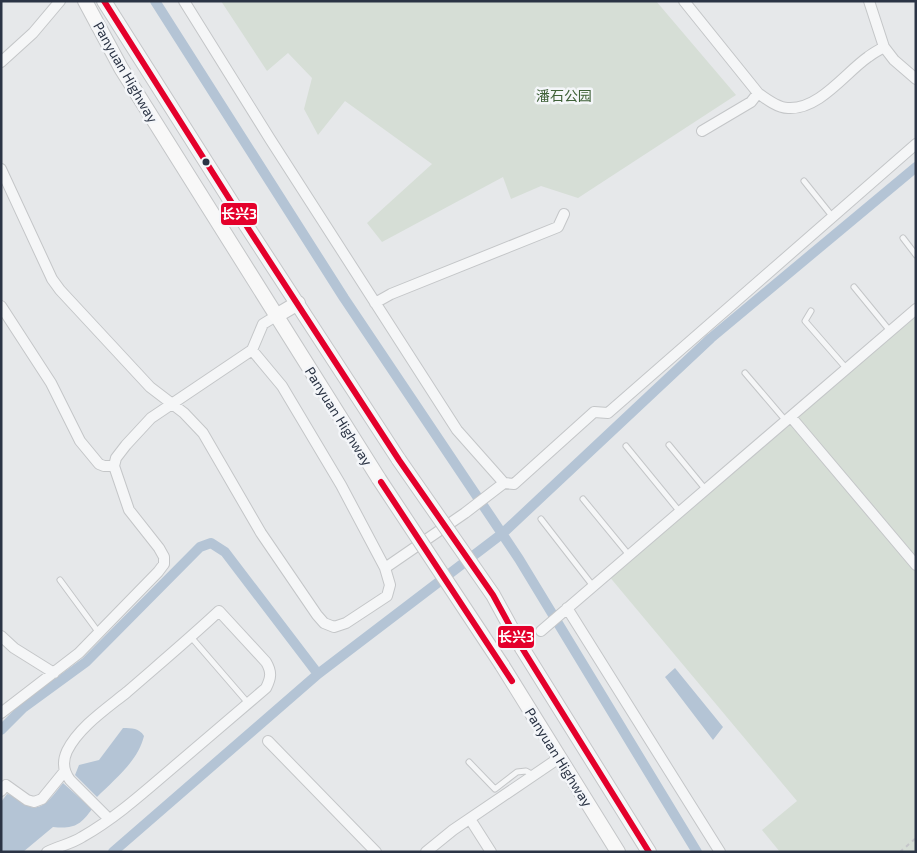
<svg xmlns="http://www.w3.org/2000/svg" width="917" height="853" viewBox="0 0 917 853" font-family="'Exo 2','Noto Sans SC',sans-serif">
<rect width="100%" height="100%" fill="#e6e8ea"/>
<path fill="#d6ded6" d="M 221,1 L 656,1 L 736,95 L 578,198 L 541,186 L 511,199 L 503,177 L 382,242 L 367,223 L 432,164 L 345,101 L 318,135 L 304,109 L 312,78 L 288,53 L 267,71 Z
M 916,312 L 916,852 L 780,852 L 762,830 L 797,801 L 608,575 Z"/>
<path fill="#b4c4d5" d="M 675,668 L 723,727 L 713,740 L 665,677 Z
M 123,728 C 132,728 139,728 144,736 C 138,761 115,779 97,797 L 75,775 L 79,765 L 99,760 Z
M 63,783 L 92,809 C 80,826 73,829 53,827 L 23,852 L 1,852 L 1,802 L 7,794 C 14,795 19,800 25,804 C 41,816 54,794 63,783 Z"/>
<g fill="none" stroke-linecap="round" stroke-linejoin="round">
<path stroke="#b4c4d5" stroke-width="10" d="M 155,1 L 344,298 L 519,559 L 697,852
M 1,730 L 23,708 L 86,662 L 200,547 L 211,543 L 225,552 L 318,674
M 113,852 L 318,674 L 503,533 L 711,338 L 916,167"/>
<g stroke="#c4c6c8" stroke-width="7">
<path id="lane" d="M 804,181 L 832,216
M 903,238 L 916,255
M 854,287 L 890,331
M 811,311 L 805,321 L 846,368
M 745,373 L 786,421
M 669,445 L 706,490
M 626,446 L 680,512
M 583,499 L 629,555
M 541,519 L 593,586
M 60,580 L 99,633
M 191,637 L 248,703
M 469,762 L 495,789 L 517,772 L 526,771 L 533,775"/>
</g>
<g stroke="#c4c6c8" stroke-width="12">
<path id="street" d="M 184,1 L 270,139 L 457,430 L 504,483 L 514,484 L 594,412 L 608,413 L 916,144
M 684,1 L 758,93 C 766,99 778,108 788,108 C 819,110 845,73 868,57 C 873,53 879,50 884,47
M 869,1 L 884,47 L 894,60 L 916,79
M 1,62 L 33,33 L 60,1
M 702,131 L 751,102 L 758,93
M 1,169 L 52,279 L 60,290 L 150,387 L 184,413 L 203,433 L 261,533 L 317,615 L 324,623 L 334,627 L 346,623 L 387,596 L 390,585 L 385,568
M 375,303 L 391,294 L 558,227 L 564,214
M 1,306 L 51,383 L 80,441 L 99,464 L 104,466 L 114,466
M 276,316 L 263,324 L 252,350 L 282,386 L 341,485 L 385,568 L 465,513 L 504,483
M 791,417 L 916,565
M 567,608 L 720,852
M 541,631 L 916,309
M 1,636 L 14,648 L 54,673
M 1,713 L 79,653 L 158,572 L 164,564 L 164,557 L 159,548 L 129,510 L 114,466 L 116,458 L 126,445 L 151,418 L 252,350
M 268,741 L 376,852
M 1,791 L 6,785 L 27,800 L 34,802 L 42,799 L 64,772
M 470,819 L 491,852
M 47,852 C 59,846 71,844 82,837 C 114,819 142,794 170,770 C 202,743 234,715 266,688 C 271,678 272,672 266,662 L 219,611 C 189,639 158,665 127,692 C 106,709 79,727 67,751 C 62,762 63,771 70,780 L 109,819
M 426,852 L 453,830 L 559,758"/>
</g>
<g stroke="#c4c6c8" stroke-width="16">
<path id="secondary" d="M 85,1 L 121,68 L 379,479
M 104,1 L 244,222 L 399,460
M 276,316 L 298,303
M 522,648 L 649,852
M 502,665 L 618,852"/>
</g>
<path stroke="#c5c6ca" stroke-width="2" stroke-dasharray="4 4" stroke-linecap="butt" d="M 900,852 L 916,838"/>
<use href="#lane" stroke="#f5f6f7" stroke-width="5"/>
<use href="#street" stroke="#f5f6f7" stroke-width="10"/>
<use href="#secondary" stroke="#f8f8f8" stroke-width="14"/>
<g stroke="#c4c6c8" stroke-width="16" stroke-linecap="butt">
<path id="secondary-bridge" d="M 399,460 L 493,595 L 522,648
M 379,479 L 502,665"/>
</g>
<use href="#secondary-bridge" stroke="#f8f8f8" stroke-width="14"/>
<g stroke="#f4f6f9" stroke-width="10">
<path id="bus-1" d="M 104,1 L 244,222 L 399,460 L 493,595 L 522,648 L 649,852
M 381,482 L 512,681"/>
</g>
<use href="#bus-1" stroke="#e4002b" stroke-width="6"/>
</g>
<circle fill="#2b3445" stroke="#f4f6f9" stroke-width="2" cx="206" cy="162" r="4.5"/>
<g text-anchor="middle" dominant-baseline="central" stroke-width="5" stroke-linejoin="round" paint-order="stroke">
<g font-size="14" fill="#2b3445" stroke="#f4f6f9">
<text transform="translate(126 72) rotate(60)">Panyuan Highway</text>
<text transform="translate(339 416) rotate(58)">Panyuan Highway</text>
<text transform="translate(559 757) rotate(58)">Panyuan Highway</text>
</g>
<g font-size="14" fill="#3f6138" stroke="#f4f6f9">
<text x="564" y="95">潘石公园</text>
</g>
</g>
<g stroke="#f4f6f9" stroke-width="2">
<rect x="220" y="202" width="38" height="24" rx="5" fill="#e4002b"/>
<rect x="497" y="625" width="38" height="24" rx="5" fill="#e4002b"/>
</g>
<g font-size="14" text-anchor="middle" font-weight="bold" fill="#fff">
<text x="239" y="219">长兴3</text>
<text x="516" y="642">长兴3</text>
</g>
<rect width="917" height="853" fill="none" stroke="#2b3445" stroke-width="5"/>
</svg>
